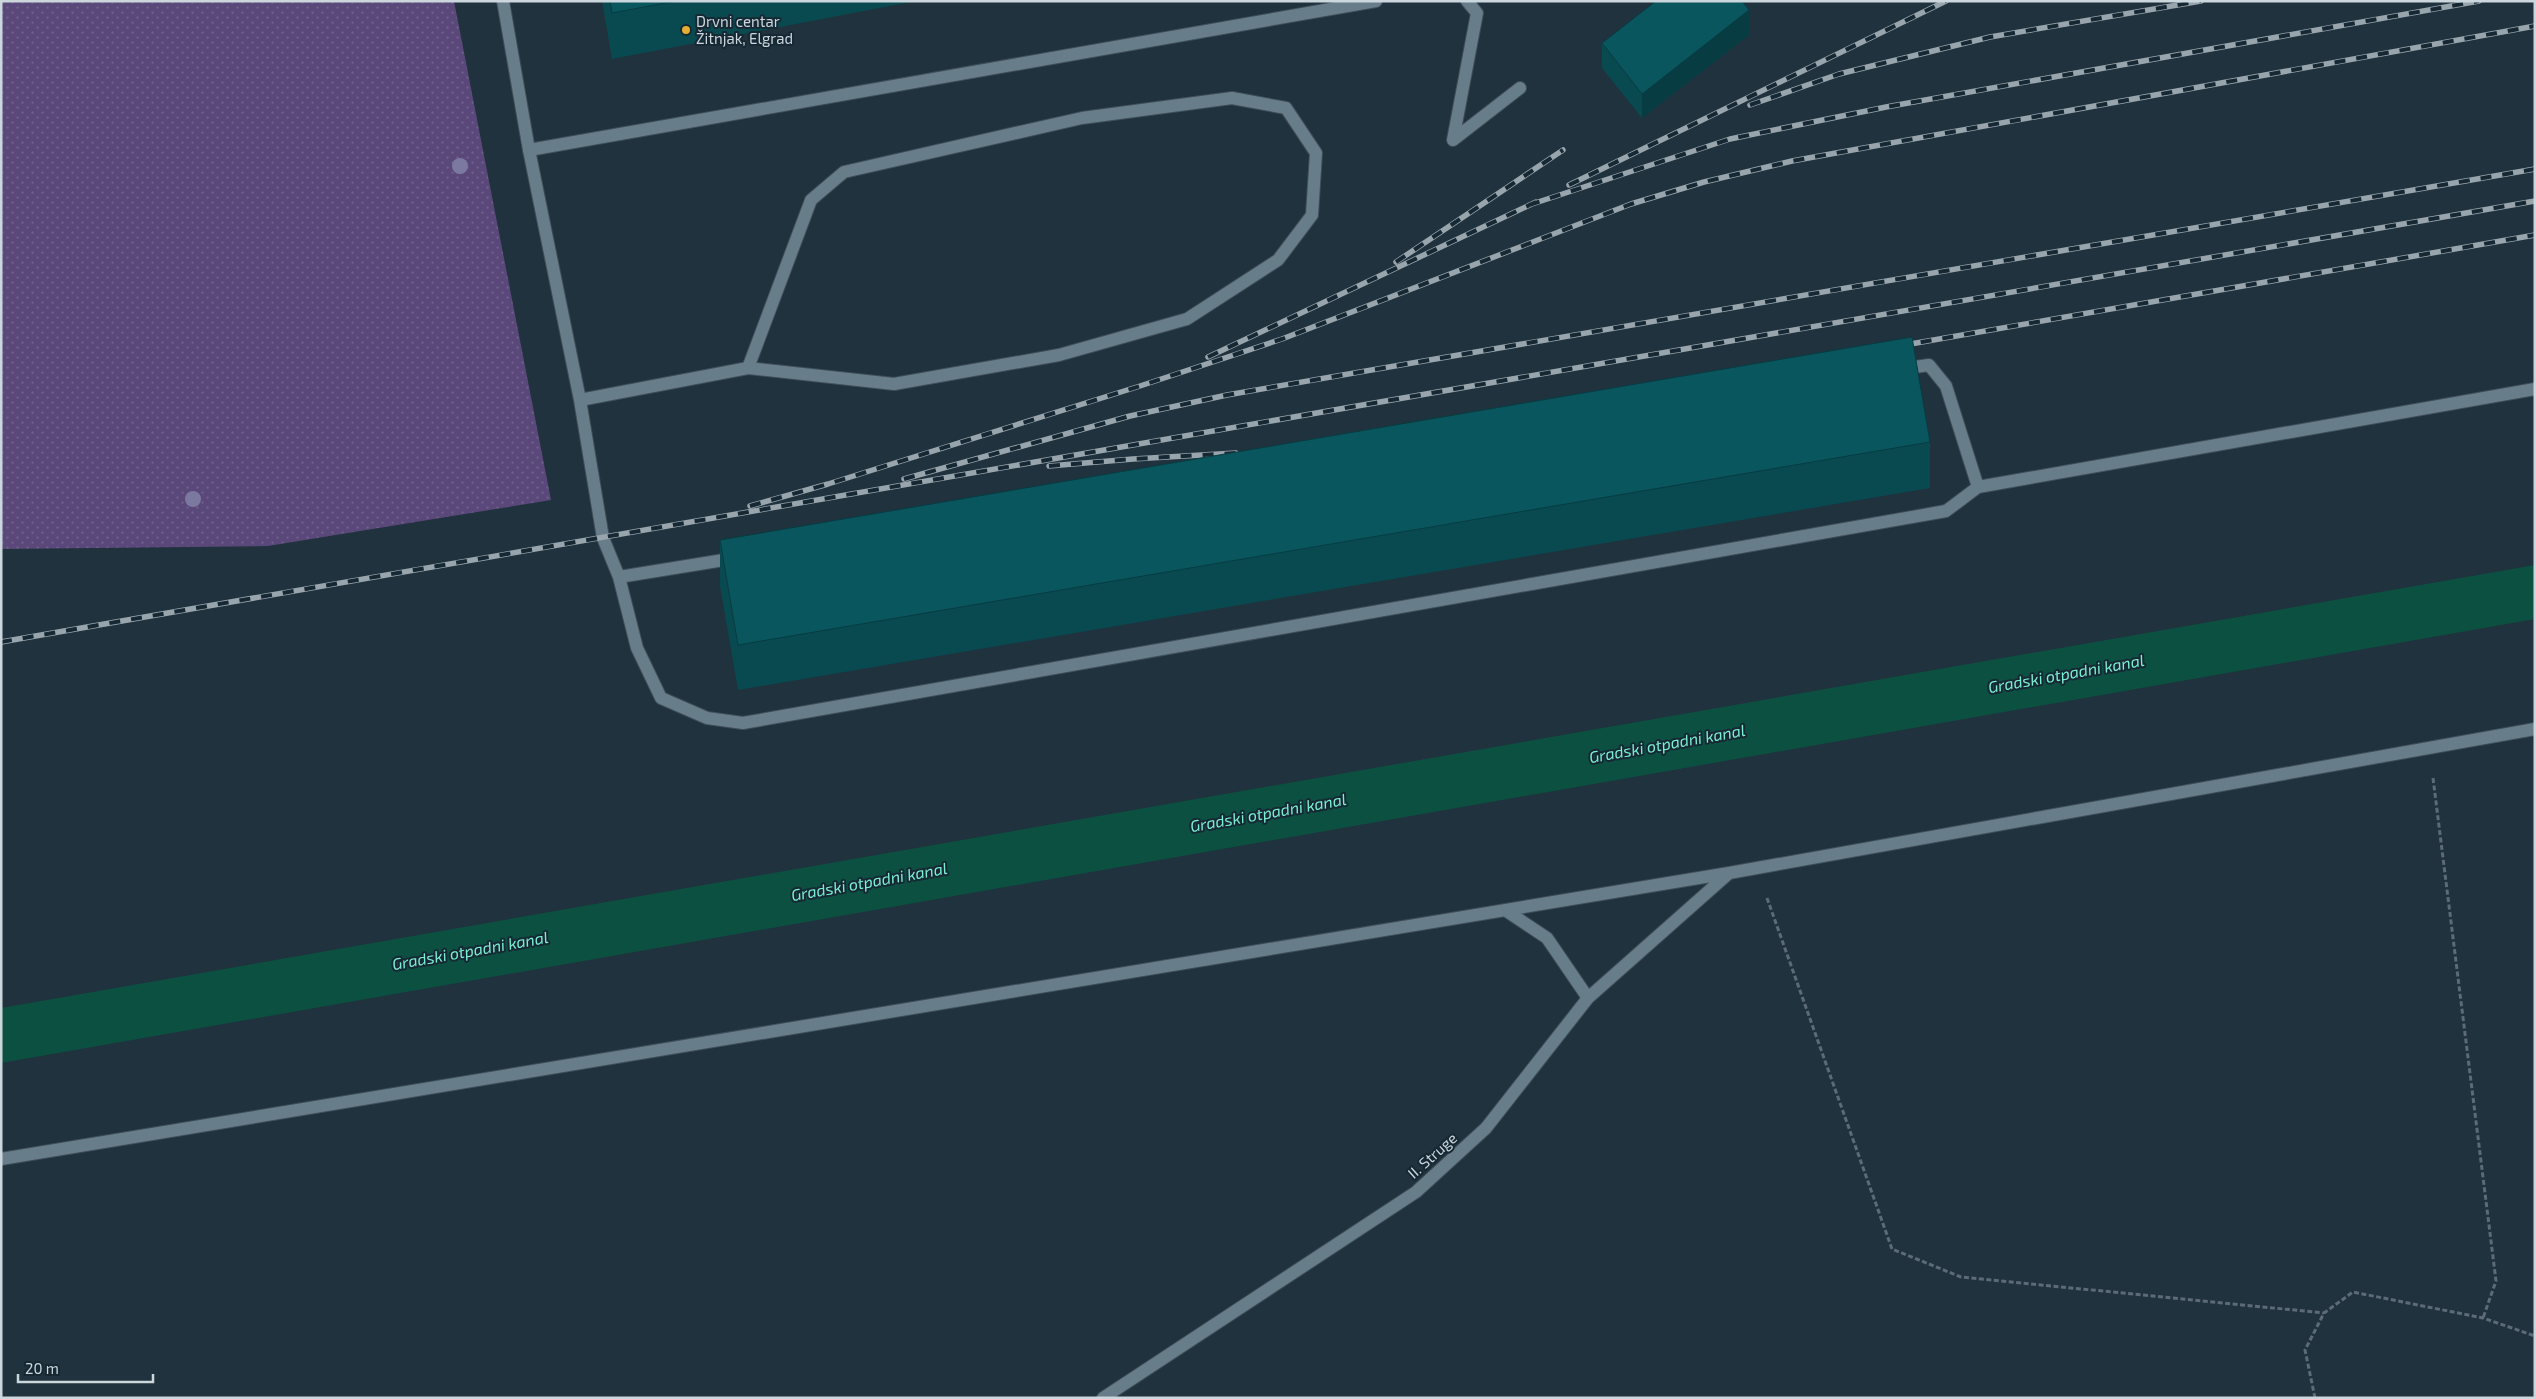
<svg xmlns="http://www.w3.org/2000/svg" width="2536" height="1399" viewBox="0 0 2536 1399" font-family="'Exo 2',sans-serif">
<defs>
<pattern id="grass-dots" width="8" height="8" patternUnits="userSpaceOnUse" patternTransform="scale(1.25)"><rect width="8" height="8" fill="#5a487a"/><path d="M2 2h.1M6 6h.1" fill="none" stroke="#70628c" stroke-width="1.8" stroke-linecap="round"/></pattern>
</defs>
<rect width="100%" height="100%" fill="#20323d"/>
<path fill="url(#grass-dots)" d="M 1,1 L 454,1 L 551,500 L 268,546 L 1,549 Z"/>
<path fill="#0c5042" d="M 2535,565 L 2535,619 L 1,1063 L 1,1008 Z"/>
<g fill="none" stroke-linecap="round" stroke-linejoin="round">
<g stroke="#3f4e58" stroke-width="14">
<path id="lane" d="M 1376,1 L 529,150 L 580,400 L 603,538 L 619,577 L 637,648 L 661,698 L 707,718 L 743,723 L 1946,511 L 1978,487 L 2535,389
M 1467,1 L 1477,13 L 1453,140 L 1520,88
M 1901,369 L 1929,365 L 1946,386 L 1978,487
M 580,400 L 748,368 L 894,384 L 1059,355 L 1187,319 L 1278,260 L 1312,215 L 1316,153 L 1286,108 L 1232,98 L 1082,118 L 844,172 L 811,200 L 748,368
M 619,577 L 736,558"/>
</g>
<g stroke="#3f4e58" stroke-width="14">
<path id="street" d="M 503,1 L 529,150
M 1505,910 L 1547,938 L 1588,998
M 1,1159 L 1729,873 L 2535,729
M 1103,1398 L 1416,1192 L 1486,1128 L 1588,998 L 1728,874"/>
</g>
<path stroke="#5c6b75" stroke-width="3" stroke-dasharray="5 2.5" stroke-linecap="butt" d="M 2433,778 L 2496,1281 L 2483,1318
M 1767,898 L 1892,1249 L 1961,1277 L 2324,1313
M 2315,1398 L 2305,1350 L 2324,1313 L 2353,1292 L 2483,1318 L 2535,1336"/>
<use href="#lane" stroke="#687d8a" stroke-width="12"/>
<use href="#street" stroke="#687d8a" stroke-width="12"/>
<g stroke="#98a5ad" stroke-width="5.5">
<path id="rail" d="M 1750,105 L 1839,74 L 1990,37 L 2201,1
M 1569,185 L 1946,1
M 1529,205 L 1730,139 L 1886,107 L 2479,1
M 1396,262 L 1563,150
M 1899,346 L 2535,235
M 1208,357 L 1536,202
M 1049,466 L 1133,459 L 1236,453
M 904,479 L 1130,416 L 1227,395 L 2535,169
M 750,506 L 828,484 L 1140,386 L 1282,339 L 1631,204 L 1704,182 L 1792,161 L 2535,26
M 1,642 L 2535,201"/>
</g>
<use href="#rail" stroke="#162833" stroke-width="4" stroke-dasharray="11" stroke-linecap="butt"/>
</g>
<g fill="#7c79a1">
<circle cx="460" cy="166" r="8"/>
<circle cx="193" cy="499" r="8"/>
</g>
<path fill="#094a51" d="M 602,1 L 916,1 L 612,59 Z
M 1749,35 L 1642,118 L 1602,68 L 1602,43 Z
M 1930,442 L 1930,488 L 738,690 L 720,586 L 720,540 Z"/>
<path fill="#073c42" d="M 1749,10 L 1749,35 L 1642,118 L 1642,94 Z"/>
<path fill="#0a565e" stroke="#073c42" d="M 610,1 L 676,1 L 612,13 Z
M 1656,1 L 1742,1 L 1749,10 L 1642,94 L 1602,43 Z
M 1912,337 L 1930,442 L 738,645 L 720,540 Z"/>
<circle fill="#e4ae35" stroke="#162833" stroke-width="2" cx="686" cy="30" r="5"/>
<g text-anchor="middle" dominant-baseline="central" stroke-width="4" stroke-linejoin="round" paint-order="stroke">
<g font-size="15" fill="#cbd6dd" stroke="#162833" text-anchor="start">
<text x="696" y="21">Drvni centar<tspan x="696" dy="17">Žitnjak, Elgrad</tspan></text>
</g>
<g font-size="15" fill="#cbd6dd" stroke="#162833">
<text transform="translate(1432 1155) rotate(-42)">II. Struge</text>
</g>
<g font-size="16" font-style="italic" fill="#7aefd2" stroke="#162833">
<text transform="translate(2066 673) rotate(-10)">Gradski otpadni kanal</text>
<text transform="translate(1667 743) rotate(-10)">Gradski otpadni kanal</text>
<text transform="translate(1268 812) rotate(-10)">Gradski otpadni kanal</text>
<text transform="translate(869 881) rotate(-10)">Gradski otpadni kanal</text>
<text transform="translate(470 950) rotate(-10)">Gradski otpadni kanal</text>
</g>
</g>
<rect width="2536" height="1399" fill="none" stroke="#cbd6dd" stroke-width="5"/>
<path d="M18 1374v8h135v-8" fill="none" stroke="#cbd6dd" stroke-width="2.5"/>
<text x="25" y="1374" font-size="15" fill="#cbd6dd" stroke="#162833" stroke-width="4" paint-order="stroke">20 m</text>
</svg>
